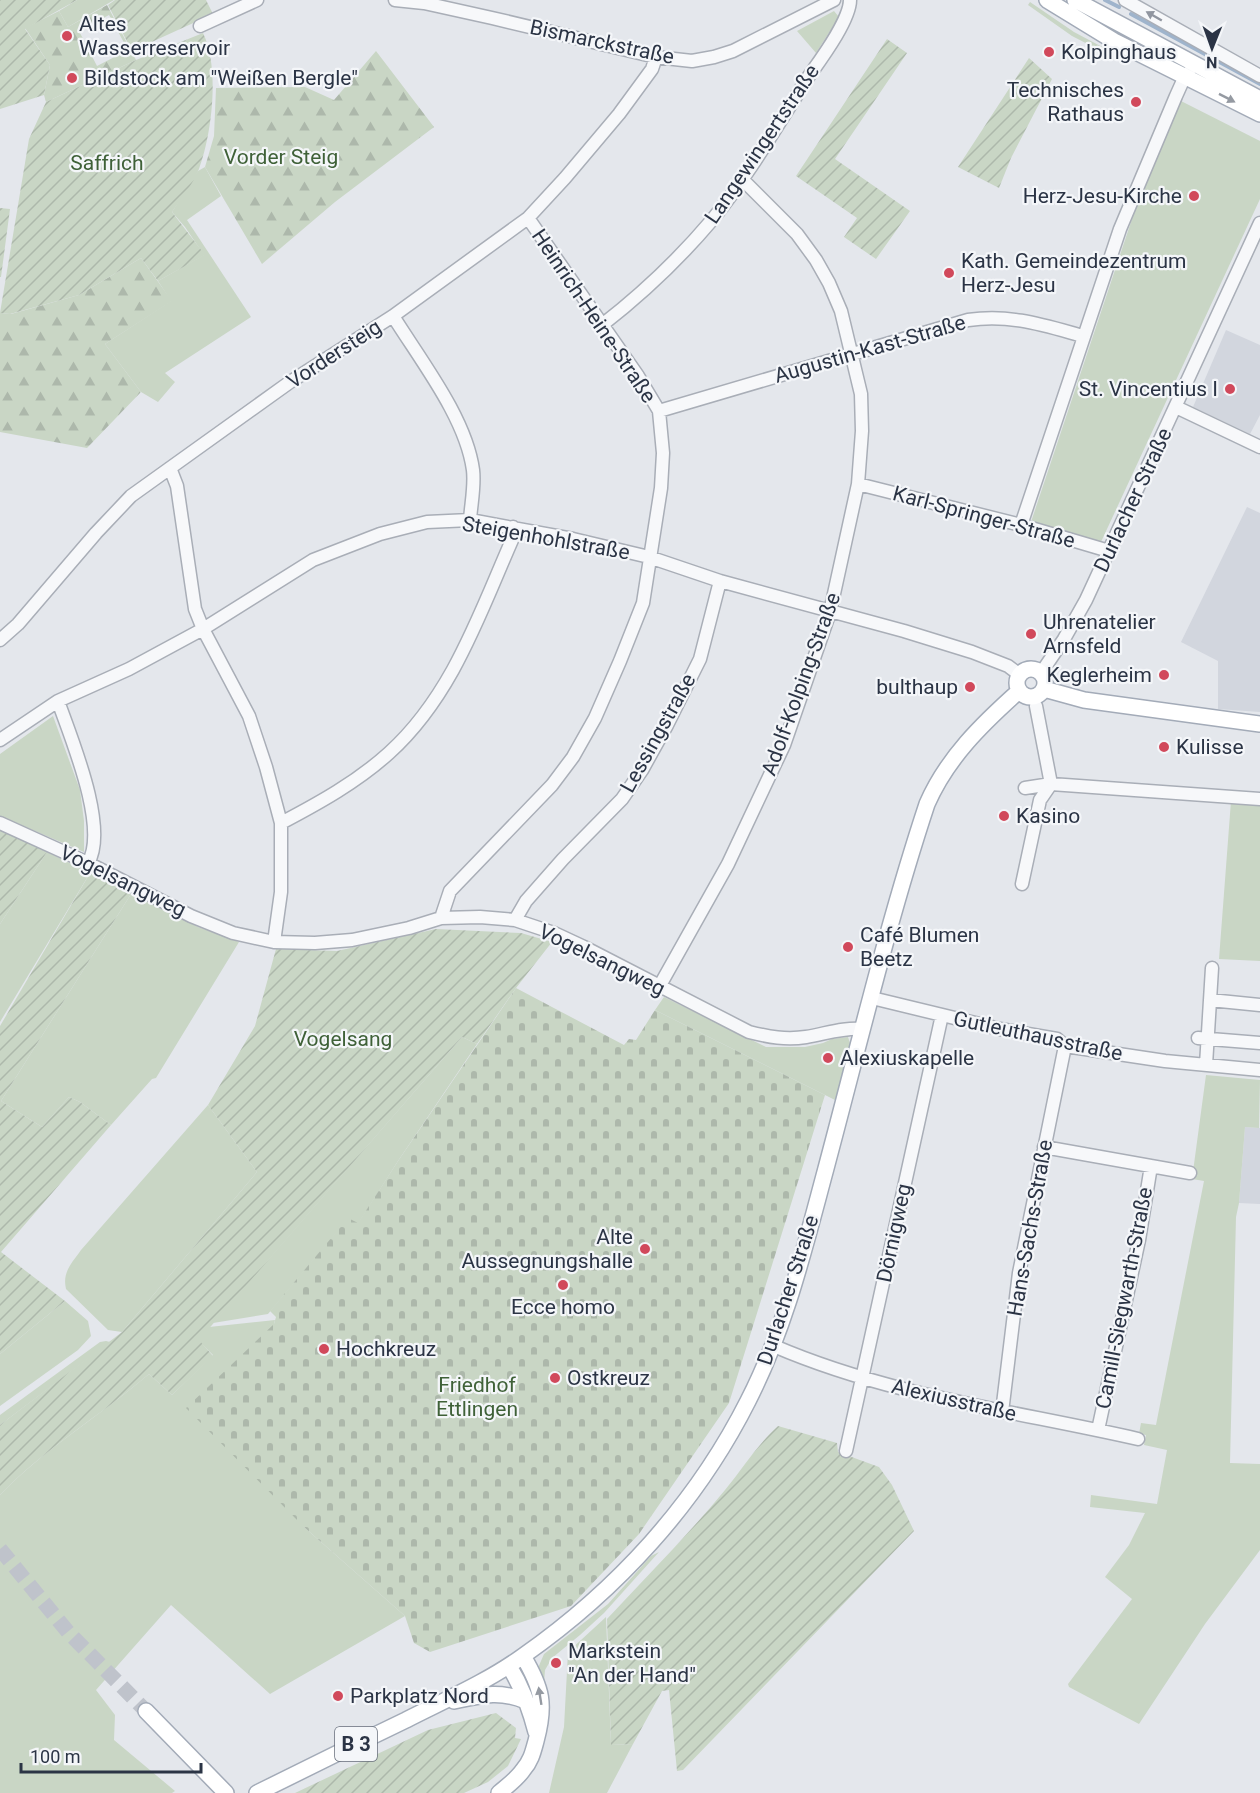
<svg xmlns="http://www.w3.org/2000/svg" width="1260" height="1793" viewBox="0 0 1260 1793" font-family="Roboto,sans-serif">
<defs>
<pattern id="forest-firs" width="22" height="20" patternUnits="userSpaceOnUse" patternTransform="scale(1.5)"><rect width="22" height="20" fill="#c9d6c5"/><path d="M5 1l3.5 6h-7zM16 11l3.5 6h-7z" fill="#adb8ab"/></pattern>
<pattern id="cemetery-stones" width="16" height="16" patternUnits="userSpaceOnUse" patternTransform="scale(1.5)"><rect width="16" height="16" fill="#c9d6c5"/><path d="M2 7V4a2 2 0 0 1 4 0v3zM10 15v-3a2 2 0 0 1 4 0v3z" fill="#adb8ab"/></pattern>
<pattern id="garden-furrows" width="10" height="10" patternUnits="userSpaceOnUse" patternTransform="scale(1.5)"><rect width="10" height="10" fill="#c9d6c5"/><path d="M-1 1l2-2M0 10L10 0M9 11l2-2" fill="none" stroke="#adb8ab"/></pattern>
</defs>
<rect width="100%" height="100%" fill="#e4e7ec"/>
<path fill="#d2d6de" d="M 1226,330 L 1260,345 L 1260,415 L 1250,434 L 1193,407 Z
M 1247,507 L 1260,513 L 1260,712 L 1218,709 L 1218,661 L 1181,642 Z
M 1245,1127 L 1260,1128 L 1260,1204 L 1239,1203 Z"/>
<path fill="#c9d6c5" d="M 77,0 L 114,0 L 68,27 L 59,11 Z
M 1030,2 L 1074,32 L 1106,49 L 1105,53 L 1072,36 L 1028,5 Z
M 834,11 L 839,17 L 816,53 L 797,31 Z
M 1181,101 L 1260,141 L 1260,199 L 1101,542 L 1031,522 L 1142,189 Z
M 205,167 L 221,196 L 187,220 L 251,317 L 165,373 L 175,382 L 158,402 L 141,392 L 105,344 L 171,301 L 158,281 L 204,255 L 185,227 L 172,212 L 198,171 Z
M 53,716 L 80,790 L 84,821 L 84,852 L 0,816 L 0,754 Z
M 1231,801 L 1260,803 L 1260,961 L 1219,959 Z
M 47,852 L 90,873 L 0,1022 L 0,924 Z
M 131,894 L 198,927 L 239,942 L 156,1078 L 152,1079 L 111,1125 L 80,1102 L 69,1097 L 42,1127 L 1,1101 Z
M 664,997 L 766,1047 L 805,1047 L 823,1043 L 832,1039 L 848,1037 L 851,1046 L 837,1101 L 655,1010 Z
M 462,1037 L 477,1044 L 398,1161 L 358,1224 L 348,1219 L 268,1314 L 213,1323 Z
M 1206,1075 L 1260,1080 L 1259,1128 L 1245,1127 L 1239,1203 L 1236,1217 L 1230,1463 L 1260,1464 L 1260,1550 L 1205,1624 L 1139,1724 L 1069,1687 L 1068,1684 L 1132,1599 L 1105,1577 L 1129,1545 L 1145,1513 L 1090,1507 L 1091,1495 L 1157,1504 L 1167,1450 L 1144,1445 L 1146,1435 L 1139,1434 L 1141,1423 L 1156,1425 L 1204,1181 L 1192,1179 Z
M 208,1105 L 257,1172 L 122,1332 L 108,1330 L 66,1289 C 62,1272 72,1263 81,1250 Z
M 65,1301 L 88,1321 L 91,1336 L 78,1350 L 0,1406 L 0,1354 Z
M 275,1320 L 274,1324 L 304,1527 L 405,1616 L 270,1694 L 171,1605 L 96,1690 L 115,1715 L 114,1740 L 175,1791 L 172,1793 L 0,1793 L 0,1495 C 44,1449 101,1415 149,1374 L 172,1395 L 213,1355 L 198,1340 L 209,1327 Z
M 106,1341 L 110,1342 L 0,1425 L 0,1415 L 100,1342 Z
M 659,1552 L 604,1613 L 580,1635 L 552,1658 L 545,1670 L 544,1683 L 538,1668 L 544,1654 L 608,1604 L 651,1556 Z
M 606,1617 L 611,1745 L 633,1744 L 607,1793 L 549,1793 L 564,1727 L 568,1652 Z"/>
<path fill="url(#forest-firs)" fill-rule="evenodd" d="M 107,5 L 136,60 L 46,102 L 44,95 L 50,65 L 25,28 L 59,11 L 68,27 ZM 109,15 L 128,50 L 97,66 L 79,31 Z
M 376,51 L 434,127 L 335,202 L 262,264 L 205,167 L 214,136 L 216,88 L 305,87 L 334,100 Z
M 141,258 L 172,301 L 105,344 L 141,392 L 87,448 L 0,432 L 0,313 L 11,314 L 79,295 Z"/>
<path fill="url(#cemetery-stones)" d="M 516,988 L 624,1045 L 629,1039 L 636,1040 L 655,1010 L 825,1095 L 729,1403 L 639,1534 L 571,1606 L 430,1652 L 414,1643 L 405,1616 L 304,1527 L 186,1408 L 274,1324 L 276,1317 L 270,1311 L 348,1218 L 358,1223 L 398,1161 Z"/>
<path fill="url(#garden-furrows)" d="M 0,0 L 77,0 L 25,29 L 50,65 L 44,95 L 0,109 Z
M 115,0 L 206,0 L 213,14 L 132,51 L 108,5 Z
M 203,33 C 220,67 212,134 199,169 C 193,184 181,199 172,212 L 205,255 L 158,281 L 141,258 L 79,295 L 10,314 L 0,313 L 29,139 L 46,102 L 136,60 Z
M 887,39 L 907,53 L 835,159 L 910,211 L 876,259 L 844,237 L 857,218 L 796,176 Z
M 1029,58 L 1052,79 L 1011,158 L 999,188 L 958,167 Z
M 0,208 L 10,209 L 1,277 L 0,277 Z
M 0,830 L 47,852 L 0,924 Z
M 90,873 L 131,894 L 1,1101 L 42,1127 L 69,1097 L 80,1102 L 111,1125 L 1,1252 L 65,1301 L 0,1354 L 0,1026 Z
M 436,929 L 521,933 L 552,942 L 516,988 L 477,1044 L 462,1037 L 199,1340 L 213,1356 L 172,1395 L 149,1374 C 100,1416 44,1449 0,1495 L 0,1425 L 122,1332 L 257,1172 L 208,1105 L 255,1026 L 276,949 L 337,951 Z
M 778,1426 L 837,1443 L 838,1452 L 879,1467 L 892,1485 L 914,1531 L 683,1770 L 677,1771 L 669,1690 L 662,1691 L 633,1744 L 611,1745 L 607,1619 C 647,1576 688,1535 725,1490 C 743,1468 757,1445 778,1426 Z
M 496,1713 L 516,1728 L 515,1738 L 521,1739 L 508,1766 L 488,1782 L 464,1793 L 295,1793 L 428,1730 Z"/>
<g fill="none" stroke-linecap="round" stroke-linejoin="round">
<path stroke="#9fb4cc" stroke-width="4" d="M 1105,0 L 1119,7
M 1131,14 L 1260,84"/>
<path stroke="#bfc3cb" stroke-width="15" stroke-dasharray="15 8" stroke-linecap="butt" d="M 0,1549 L 68,1632 L 146,1711"/>
<g stroke="#a9aeb7" stroke-width="15">
<path id="minor" d="M 395,0 L 424,3 L 492,18 L 656,57 L 692,61 L 714,57 L 733,51 L 834,0
M 1125,0 L 1260,76
M 200,26 L 257,0
M 393,316 C 421,361 466,418 473,470 C 475,486 471,504 470,520
M 602,325 C 642,294 679,259 712,220 C 748,176 778,124 809,76 C 821,59 850,20 850,0
M 1176,407 L 1260,447
M 659,411 L 968,320 C 1011,314 1043,325 1083,336
M 170,468 L 177,486 L 195,609 L 203,629 L 249,716 L 266,767 L 281,823 L 281,892 L 274,942
M 858,484 L 1021,525 L 1109,551
M 1021,525 L 1120,229 L 1176,96 L 1185,76 L 1189,72
M 0,640 L 18,624 L 96,533 L 131,496 L 290,382 L 393,316 L 528,218 L 565,178 L 619,114 L 652,69 L 656,57
M 1041,673 L 1064,639 L 1086,600 L 1260,223
M 58,701 C 71,738 109,828 88,863
M 0,740 L 58,701 L 129,669 L 203,629 L 313,560 L 380,534 L 427,522 L 470,520 L 573,539 L 649,557 L 720,581 L 904,631 L 972,652 L 1008,666 L 1020,675
M 1025,788 L 1051,784 L 1036,706
M 0,823 L 88,863 L 191,916 L 233,933 L 274,942 L 315,943 L 352,940 L 409,928 L 441,918 L 480,917 L 515,920 L 554,933 L 584,947 L 749,1032 C 769,1037 786,1040 806,1037 C 825,1034 844,1027 863,1029
M 281,823 C 319,803 357,782 389,753 C 452,696 479,615 512,540 L 513,527
M 1022,884 L 1040,800 L 1051,784 L 1260,799
M 441,918 L 450,891 L 552,785 L 573,757 L 595,718 L 620,661 L 643,603 L 661,488 L 663,453 L 659,411 L 638,376 L 528,218
M 515,920 L 526,901 L 563,859 L 622,799 L 642,770 L 667,725 L 700,659 L 720,581
M 659,987 L 728,864 L 784,745 L 830,612 L 858,484 L 862,431 L 861,394 L 841,311 L 829,283 L 816,260 L 797,234 L 742,179
M 872,998 L 1000,1029 L 1057,1039 L 1065,1046 L 1165,1061 L 1260,1070
M 1210,1000 L 1260,1005
M 1198,1038 L 1260,1043
M 1206,1065 L 1212,968
M 1044,1147 L 1190,1173
M 774,1346 C 890,1396 1015,1411 1138,1439
M 1002,1412 L 1019,1273 L 1065,1046
M 1098,1430 L 1139,1240 L 1151,1166
M 846,1451 L 942,1015"/>
</g>
<g stroke="#a3abb8" stroke-width="18">
<path id="major" d="M 1047,0 L 1114,41 L 1260,114
M 1075,0 L 1260,99
M1017 683a14 14 0 1 1 28 0a14 14 0 1 1-28 0Z
M 1044,689 L 1084,700 L 1260,724
M 509,1666 C 522,1687 530,1709 536,1732
M 454,1701 C 482,1695 499,1690 526,1701
M 146,1711 L 226,1793
M 257,1793 C 307,1768 356,1744 406,1720 C 445,1700 487,1682 523,1656 C 617,1590 696,1504 748,1401 C 785,1329 804,1250 825,1172 C 858,1049 887,925 927,804 C 947,758 982,724 1019,691
M 499,1793 C 507,1786 517,1779 523,1770 C 531,1761 533,1752 536,1741 C 546,1704 542,1688 523,1656"/>
</g>
<use href="#minor" stroke="#f7f8fa" stroke-width="12"/>
<use href="#major" stroke="#fff" stroke-width="15"/>
</g>
<defs><path id="oneway-solid" d="M-6-.8H1V-3.2L6.5 0L1 3.2V.8H-6Z" transform="scale(1.5)"/></defs>
<use fill="#9196a0" href="#oneway-solid" transform="translate(1154 16) rotate(-150)"/>
<g fill="#959aa2">
<use href="#oneway-solid" transform="translate(1227 98) rotate(27)"/>
<use href="#oneway-solid" transform="translate(540 1696) rotate(-99)"/>
</g>
<g fill="#d1495b" stroke="#f4f6f9" stroke-width="2">
<circle cx="67" cy="36" r="6"/>
<circle cx="1049" cy="52" r="6"/>
<circle cx="72" cy="78" r="6"/>
<circle cx="1136" cy="102" r="6"/>
<circle cx="1194" cy="196" r="6"/>
<circle cx="949" cy="273" r="6"/>
<circle cx="1230" cy="389" r="6"/>
<circle cx="1031" cy="634" r="6"/>
<circle cx="1164" cy="675" r="6"/>
<circle cx="970" cy="687" r="6"/>
<circle cx="1164" cy="747" r="6"/>
<circle cx="1004" cy="816" r="6"/>
<circle cx="848" cy="947" r="6"/>
<circle cx="828" cy="1058" r="6"/>
<circle cx="645" cy="1249" r="6"/>
<circle cx="563" cy="1285" r="6"/>
<circle cx="324" cy="1349" r="6"/>
<circle cx="555" cy="1378" r="6"/>
<circle cx="556" cy="1663" r="6"/>
<circle cx="338" cy="1696" r="6"/>
</g>
<g text-anchor="middle" dominant-baseline="central" stroke-width="4.5" stroke-linejoin="round" paint-order="stroke">
<rect fill="#f4f6f9" stroke="#676e7b" stroke-width="1.5" x="335" y="1727" width="42" height="34" rx="4.5"/>
<g font-size="20" font-weight="bold" fill="#2b3445">
<text x="356" y="1744">B 3</text>
</g>
<g font-size="21" fill="#2b3445" stroke="#f4f6f9" text-anchor="start">
<text x="79" y="24">Altes<tspan x="79" dy="24">Wasserreservoir</tspan></text>
<text x="1061" y="52">Kolpinghaus</text>
<text x="84" y="78">Bildstock am "Weißen Bergle"</text>
<text x="1124" y="90" text-anchor="end">Technisches<tspan x="1124" dy="24">Rathaus</tspan></text>
<text x="1182" y="196" text-anchor="end">Herz-Jesu-Kirche</text>
<text x="961" y="261">Kath. Gemeindezentrum<tspan x="961" dy="24">Herz-Jesu</tspan></text>
<text x="1218" y="389" text-anchor="end">St. Vincentius I</text>
<text x="1043" y="622">Uhrenatelier<tspan x="1043" dy="24">Arnsfeld</tspan></text>
<text x="1152" y="675" text-anchor="end">Keglerheim</text>
<text x="958" y="687" text-anchor="end">bulthaup</text>
<text x="1176" y="747">Kulisse</text>
<text x="1016" y="816">Kasino</text>
<text x="860" y="935">Café Blumen<tspan x="860" dy="24">Beetz</tspan></text>
<text x="840" y="1058">Alexiuskapelle</text>
<text x="633" y="1237" text-anchor="end">Alte<tspan x="633" dy="24">Aussegnungshalle</tspan></text>
<text x="563" y="1307" text-anchor="middle">Ecce homo</text>
<text x="336" y="1349">Hochkreuz</text>
<text x="567" y="1378">Ostkreuz</text>
<text x="568" y="1651">Markstein<tspan x="568" dy="24">"An der Hand"</tspan></text>
<text x="350" y="1696">Parkplatz Nord</text>
</g>
<g font-size="21" fill="#2b3445" stroke="#f4f6f9">
<text transform="translate(602 42) rotate(12)">Bismarckstraße</text>
<text transform="translate(762 144) rotate(-56)">Langewingertstraße</text>
<text transform="translate(594 316) rotate(56)">Heinrich-Heine-Straße</text>
<text transform="translate(870 349) rotate(-16)">Augustin-Kast-Straße</text>
<text transform="translate(334 354) rotate(-33)">Vordersteig</text>
<text transform="translate(1133 500) rotate(-65)">Durlacher Straße</text>
<text transform="translate(984 517) rotate(15)">Karl-Springer-Straße</text>
<text transform="translate(546 538) rotate(10)">Steigenhohlstraße</text>
<text transform="translate(801 684) rotate(-70)">Adolf-Kolping-Straße</text>
<text transform="translate(658 733) rotate(-61)">Lessingstraße</text>
<text transform="translate(123 881) rotate(26)">Vogelsangweg</text>
<text transform="translate(602 960) rotate(26)">Vogelsangweg</text>
<text transform="translate(1038 1036) rotate(12)">Gutleuthausstraße</text>
<text transform="translate(1030 1228) rotate(-80)">Hans-Sachs-Straße</text>
<text transform="translate(894 1233) rotate(-78)">Dörnigweg</text>
<text transform="translate(788 1290) rotate(-72)">Durlacher Straße</text>
<text transform="translate(1124 1298) rotate(-79)">Camill-Siegwarth-Straße</text>
<text transform="translate(954 1400) rotate(13)">Alexiusstraße</text>
</g>
<g font-size="21" fill="#3f6138" stroke="#f4f6f9">
<text x="281" y="157">Vorder Steig</text>
<text x="107" y="163">Saffrich</text>
<text x="343" y="1039">Vogelsang</text>
<text x="477" y="1385">Friedhof<tspan x="477" dy="24">Ettlingen</tspan></text>
</g>
</g>
<g transform="translate(1212 48) rotate(181)" stroke="#f4f6f9" stroke-width="4.5" paint-order="stroke">
<path d="M0-4.5L10 22L0 15L-10 22Z" fill="#2b3445"/>
<text y="-9" font-size="16" font-weight="bold" text-anchor="middle" fill="#2b3445">N</text>
</g>
<path d="M21 1763v9h180v-9" fill="none" stroke="#2b3445" stroke-width="3"/>
<text x="30" y="1763" font-size="18" fill="#2b3445" stroke="#f4f6f9" stroke-width="4.5" paint-order="stroke">100 m</text>
</svg>
